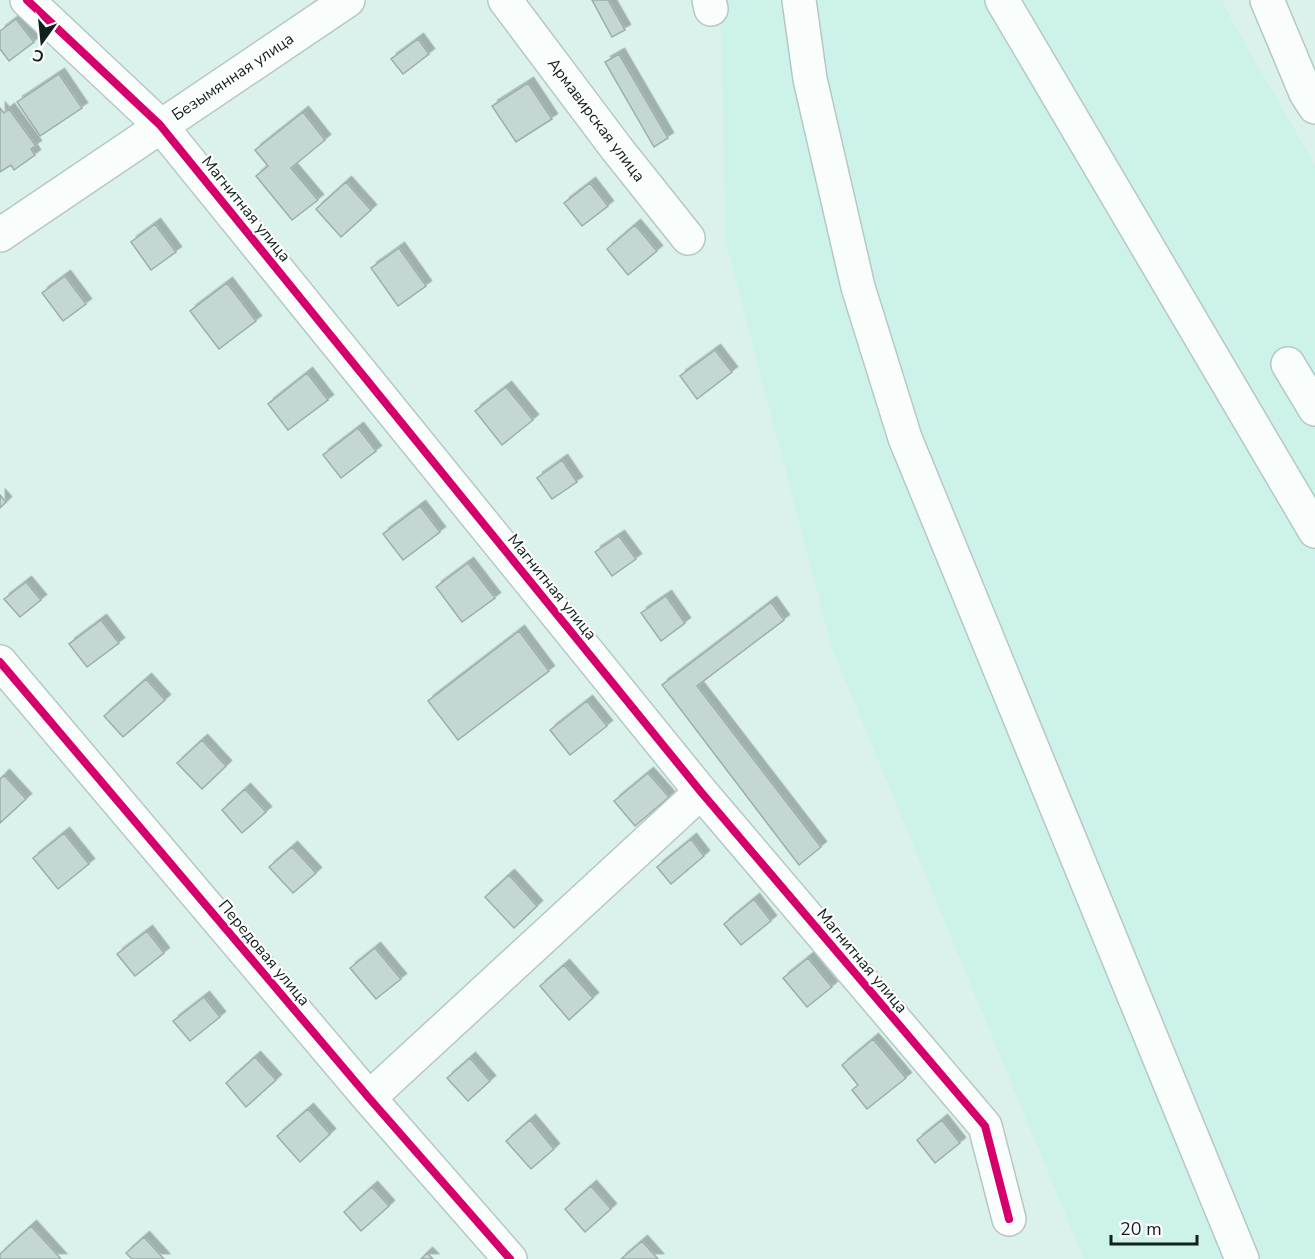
<svg xmlns="http://www.w3.org/2000/svg" width="1315" height="1259" viewBox="0 0 1315 1259" font-family="'Nunito Sans',sans-serif">
<defs>
<filter id="shadow"><feDropShadow dx="5.5" dy="-5.5" stdDeviation="0" flood-color="#0004"/></filter>
</defs>
<rect width="100%" height="100%" fill="#daf1ec"/>
<path fill="#ccf2ea" d="M 720,0 L 1222,0 L 1232,21 L 1315,165 L 1315,1259 L 1084,1259 L 832,648 L 726,242 Z"/>
<path fill="#c5d7d3" stroke="#9caeaa" stroke-width="1.5" filter="url(#shadow)" d="M 592,0 L 608,0 L 625,30 L 612,37 Z
M 16,19 L 34,42 L 9,61 L 0,49 L 0,31 Z
M 418,39 L 429,54 L 403,74 L 391,59 Z
M 619,54 L 668,138 L 654,147 L 605,62 Z
M 59,74 L 82,108 L 40,136 L 17,102 Z
M 528,83 L 552,119 L 516,142 L 492,106 Z
M 0,108 L 4,113 L 9,109 L 36,146 L 31,149 L 35,155 L 14,170 L 11,165 L 0,172 Z
M 303,112 L 325,140 L 291,168 L 318,200 L 292,220 L 256,176 L 268,166 L 255,150 Z
M 346,182 L 371,210 L 341,237 L 316,209 Z
M 590,183 L 608,206 L 582,226 L 564,203 Z
M 155,224 L 176,252 L 151,270 L 131,242 Z
M 635,225 L 657,251 L 628,275 L 607,249 Z
M 399,248 L 426,286 L 398,306 L 371,268 Z
M 65,276 L 86,304 L 63,321 L 42,293 Z
M 227,283 L 256,321 L 219,349 L 190,311 Z
M 715,350 L 732,372 L 697,399 L 680,376 Z
M 307,373 L 328,400 L 288,430 L 268,404 Z
M 506,387 L 533,420 L 502,445 L 475,411 Z
M 358,428 L 376,451 L 341,478 L 323,455 Z
M 562,460 L 577,482 L 552,499 L 537,478 Z
M 0,495 L 6,502 L 0,508 Z
M 420,506 L 440,532 L 403,560 L 383,534 Z
M 619,536 L 636,559 L 612,576 L 595,552 Z
M 468,563 L 495,598 L 462,622 L 436,587 Z
M 26,582 L 41,600 L 20,617 L 4,599 Z
M 666,596 L 685,623 L 661,641 L 641,613 Z
M 771,602 L 784,620 L 697,686 L 821,847 L 799,865 L 662,685 Z
M 101,620 L 119,643 L 87,667 L 69,644 Z
M 519,631 L 549,671 L 458,740 L 428,701 Z
M 146,679 L 165,700 L 123,737 L 104,716 Z
M 587,701 L 607,726 L 570,755 L 550,730 Z
M 202,740 L 226,766 L 202,789 L 177,763 Z
M 648,773 L 669,797 L 635,826 L 614,801 Z
M 4,775 L 26,799 L 0,823 L 0,779 Z
M 245,789 L 266,812 L 242,833 L 222,810 Z
M 64,833 L 89,864 L 58,889 L 33,858 Z
M 691,839 L 704,856 L 671,884 L 657,867 Z
M 292,847 L 316,873 L 293,893 L 269,867 Z
M 509,875 L 537,906 L 514,928 L 485,897 Z
M 754,899 L 771,921 L 741,945 L 724,924 Z
M 147,931 L 164,953 L 135,976 L 117,954 Z
M 375,948 L 401,979 L 376,999 L 350,968 Z
M 808,958 L 832,987 L 807,1007 L 783,978 Z
M 564,965 L 593,998 L 569,1020 L 540,986 Z
M 204,997 L 220,1017 L 190,1041 L 173,1021 Z
M 873,1039 L 906,1078 L 867,1109 L 852,1090 L 858,1085 L 842,1065 Z
M 255,1057 L 276,1080 L 246,1107 L 226,1083 Z
M 470,1058 L 490,1081 L 468,1101 L 447,1078 Z
M 308,1109 L 330,1134 L 300,1162 L 277,1136 Z
M 530,1120 L 554,1149 L 531,1169 L 506,1141 Z
M 942,1120 L 960,1143 L 935,1163 L 917,1140 Z
M 591,1186 L 611,1209 L 585,1232 L 565,1209 Z
M 372,1187 L 389,1206 L 361,1231 L 344,1212 Z
M 31,1226 L 61,1259 L 0,1259 L 0,1254 Z
M 144,1237 L 164,1259 L 132,1259 L 126,1253 Z
M 642,1241 L 658,1259 L 621,1259 Z
M 427,1253 L 433,1259 L 421,1259 Z"/>
<g fill="none" stroke-linecap="round" stroke-linejoin="round">
<g stroke="#b6c8c4" stroke-width="36">
<path id="minor" d="M 27,0 L 160,125 L 701,792 L 985,1126 L 1009,1219
M 505,0 L 617,149 L 688,238
M 709,0 L 711,9
M 799,0 L 810,79 L 858,287 L 905,438 L 1242,1259
M 1002,0 L 1315,531
M 1267,0 L 1306,93 L 1315,107
M 0,235 L 348,0
M 1288,364 L 1315,409
M 0,662 L 369,1098 L 510,1259
M 369,1098 L 701,792"/>
</g>
<use href="#minor" stroke="#f9fdfc" stroke-width="33"/>
<g stroke="#fdfdfd" stroke-width="11">
<path id="cycleway" d="M 27,0 L 160,125 L 701,792 L 985,1126 L 1009,1219
M 0,662 L 369,1098 L 510,1259"/>
</g>
<use href="#cycleway" stroke="#d6006c" stroke-width="8"/>
</g>
<g text-anchor="middle" dominant-baseline="central" stroke-width="4.5" stroke-linejoin="round" paint-order="stroke">
<g font-size="16" fill="#10201d" stroke="#fdfdfd">
<text transform="translate(233 77) rotate(-34)">Безымянная улица</text>
<text transform="translate(596 120) rotate(53)">Армавирская улица</text>
<text transform="translate(246 209) rotate(51)">Магнитная улица</text>
<text transform="translate(552 587) rotate(51)">Магнитная улица</text>
<text transform="translate(264 953) rotate(50)">Передовая улица</text>
<text transform="translate(862 961) rotate(50)">Магнитная улица</text>
</g>
</g>
<g transform="translate(42 42) rotate(195)" stroke="#fdfdfd" stroke-width="4.5" paint-order="stroke">
<path d="M0-4.5L10 22L0 15L-10 22Z" fill="#10201d"/>
<text y="-9" font-size="16" font-weight="bold" text-anchor="middle" fill="#10201d">С</text>
</g>
<path d="M1111 1235v9h86v-9" fill="none" stroke="#10201d" stroke-width="3"/>
<text x="1120" y="1235" font-size="18" fill="#10201d" stroke="#fdfdfd" stroke-width="4.5" paint-order="stroke">20 m</text>
</svg>
